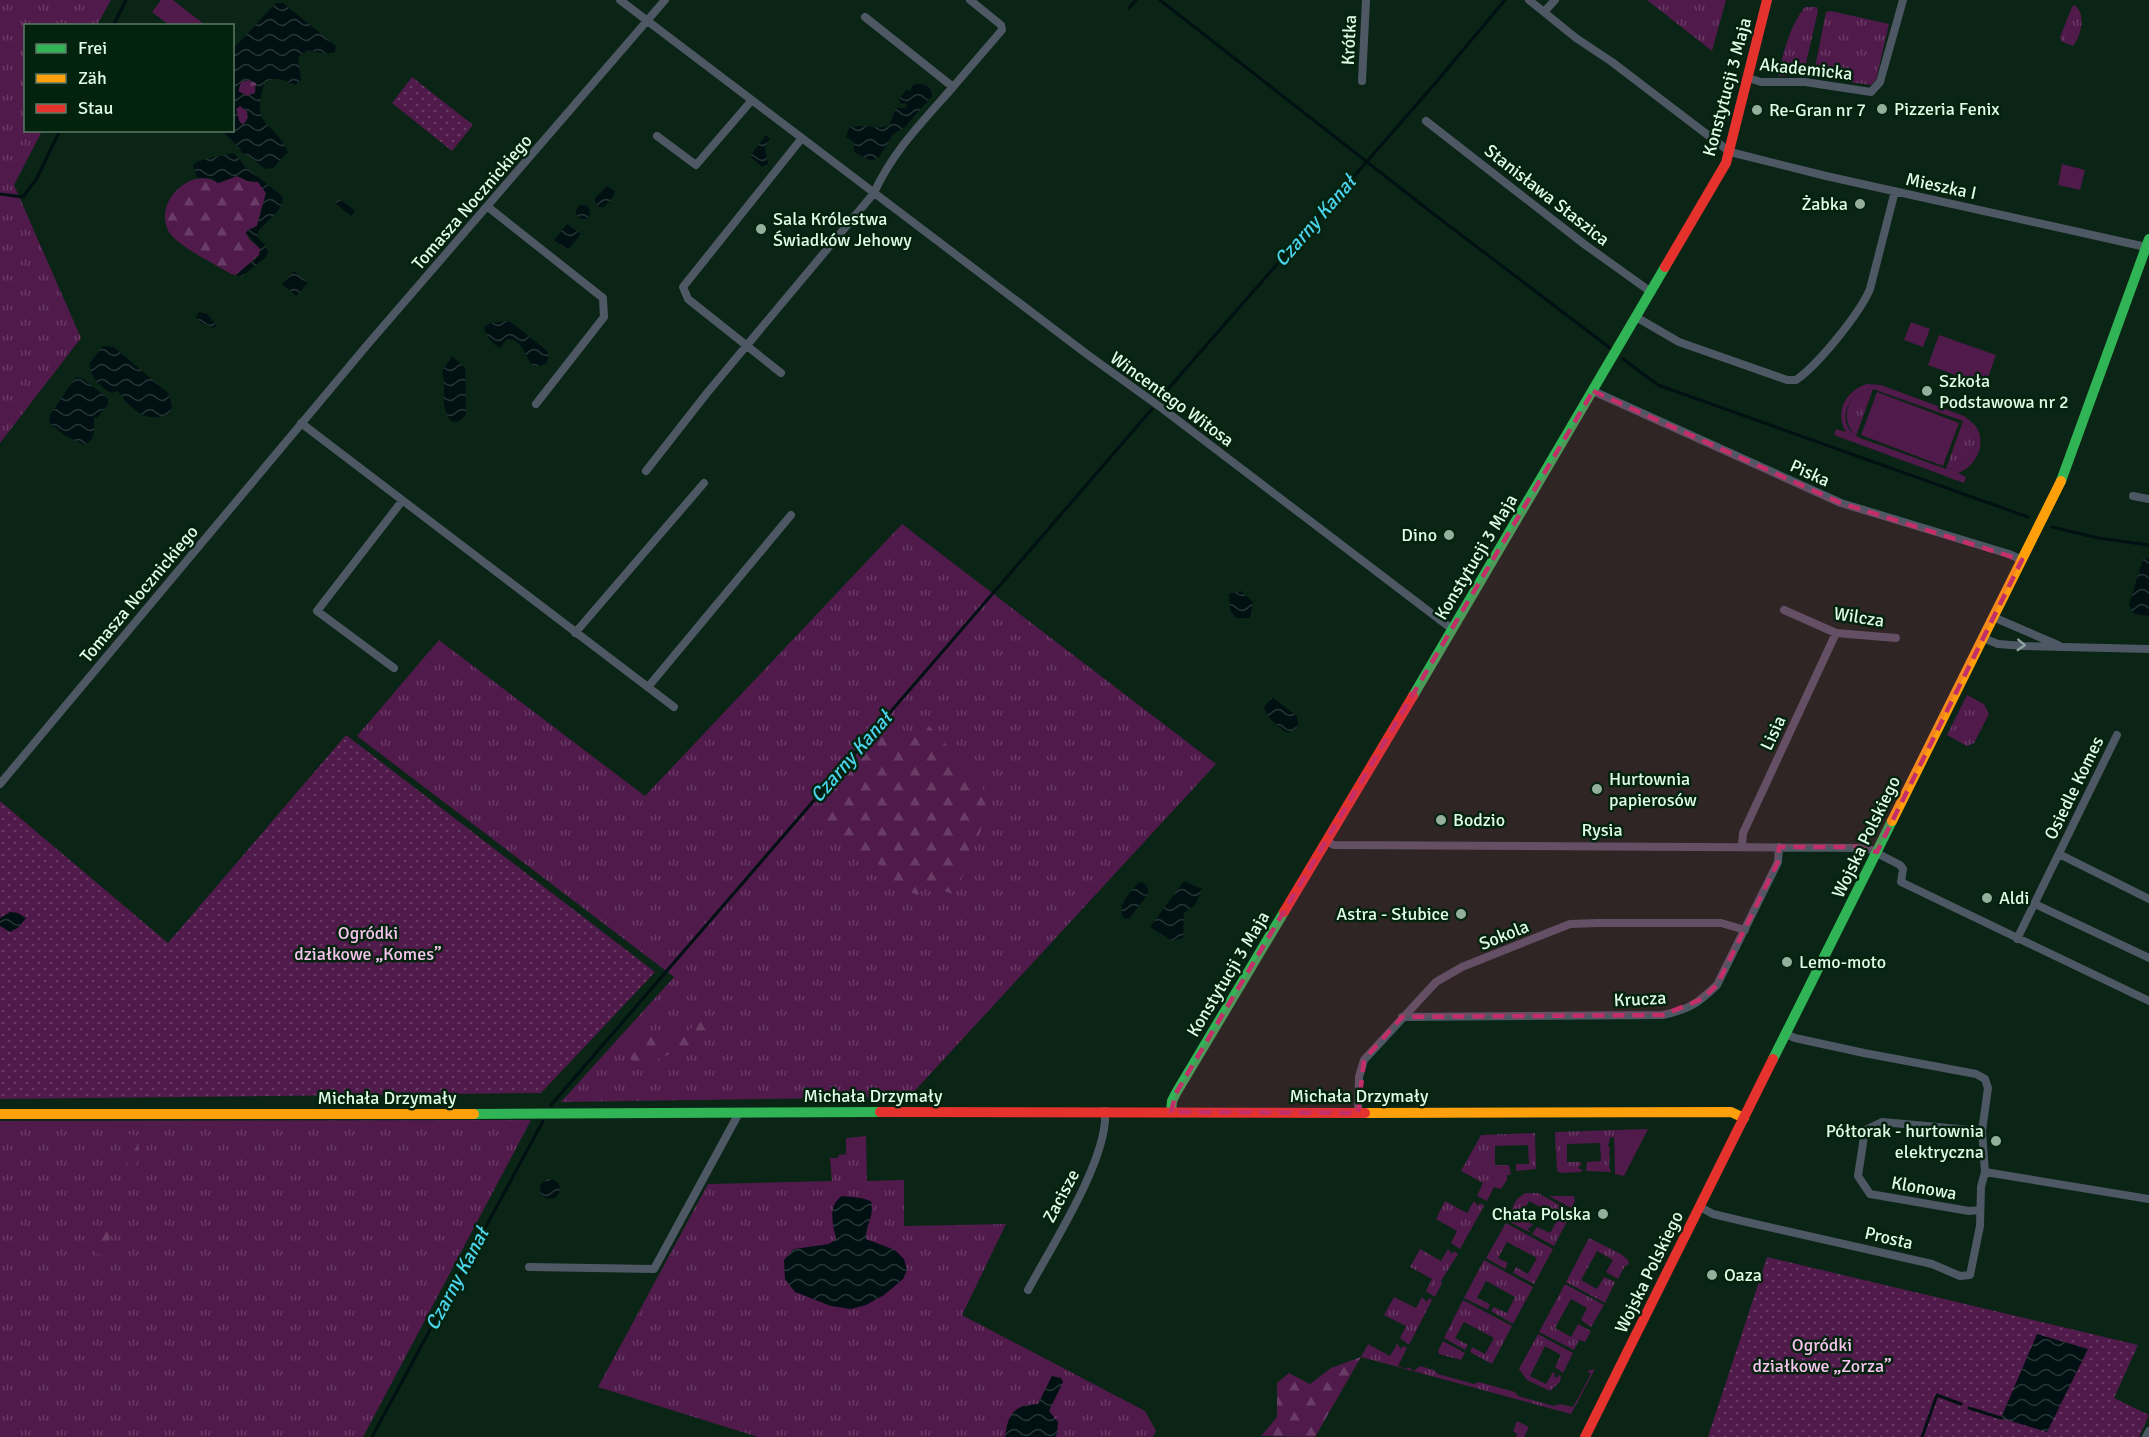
<svg xmlns="http://www.w3.org/2000/svg" width="2149" height="1437" viewBox="0 0 2149 1437" font-family="Signika,sans-serif">
<defs>
<pattern id="grass-tufts" width="24" height="20" patternUnits="userSpaceOnUse" patternTransform="scale(1.5)"><rect width="24" height="20" fill="#501a4b"/><path d="M3 7l-1-3M5 7V3M7 7l1-3M15 17l-1-3M17 17v-4M19 17l1-3" fill="none" stroke="#693c65"/></pattern>
<pattern id="forest-firs" width="22" height="20" patternUnits="userSpaceOnUse" patternTransform="scale(1.5)"><rect width="22" height="20" fill="#501a4b"/><path d="M5 1l3.5 6h-7zM16 11l3.5 6h-7z" fill="#693c65"/></pattern>
<pattern id="garden-dots" width="8" height="8" patternUnits="userSpaceOnUse" patternTransform="scale(1.5)"><rect width="8" height="8" fill="#501a4b"/><path d="M2 2h.1M6 6h.1" fill="none" stroke="#693c65" stroke-width="1.8" stroke-linecap="round"/></pattern>
<pattern id="water-waves" width="16" height="10" patternUnits="userSpaceOnUse" patternTransform="scale(1.5)"><rect width="16" height="10" fill="#011113"/><path d="M0 5q4-4 8 0t8 0" fill="none" stroke="#263535"/></pattern>
</defs>
<rect width="100%" height="100%" fill="#0a2415"/>
<path fill="url(#grass-tufts)" d="M 0,0 L 111,0 L 97,25 L 26,26 L 26,130 L 42,131 L 14,185 L 81,338 L 0,443 Z
M 1647,0 L 1726,0 L 1712,51 Z
M 2074,5 C 2087,13 2081,36 2073,46 L 2061,41 L 2060,37 L 2072,7 Z
M 1805,7 L 1817,7 L 1818,11 L 1806,63 C 1799,73 1790,77 1778,76 C 1784,51 1789,27 1805,7 Z
M 1831,11 L 1889,24 L 1876,80 L 1871,85 L 1813,77 L 1826,12 Z
M 1873,389 L 1856,436 C 1838,419 1848,390 1873,389 Z
M 1963,421 C 1987,438 1973,469 1946,469 Z
M 902,524 L 1216,764 L 909,1097 L 561,1102 L 674,977 L 357,736 L 439,640 L 645,796 Z
M 1967,695 L 1984,704 L 1989,714 L 1974,743 L 1967,746 L 1947,735 Z
M 531,1120 L 363,1437 L 0,1437 L 0,1121 Z
M 1614,1130 L 1614,1137 L 1610,1138 L 1608,1147 L 1610,1147 L 1609,1156 L 1610,1156 L 1609,1166 L 1611,1172 L 1586,1171 L 1587,1162 L 1601,1161 L 1600,1143 L 1567,1144 L 1567,1162 L 1581,1162 L 1581,1165 L 1579,1166 L 1579,1169 L 1583,1169 L 1581,1172 L 1561,1173 L 1557,1171 L 1555,1132 Z
M 1535,1133 L 1536,1169 L 1516,1171 L 1516,1164 L 1529,1164 L 1528,1145 L 1495,1146 L 1495,1165 L 1509,1165 L 1511,1175 L 1507,1175 L 1507,1180 L 1501,1189 L 1494,1187 L 1487,1201 L 1477,1196 L 1483,1183 L 1461,1171 L 1481,1135 Z
M 866,1136 L 867,1181 L 904,1180 L 904,1226 L 1006,1224 L 962,1315 L 1145,1411 L 1156,1431 L 1153,1437 L 758,1437 L 598,1387 L 708,1184 L 832,1181 L 830,1158 L 838,1158 L 839,1155 L 846,1154 L 846,1138 Z
M 1525,1193 L 1538,1193 L 1572,1212 L 1554,1246 L 1532,1234 L 1537,1227 L 1550,1233 L 1559,1217 L 1529,1201 L 1520,1217 L 1533,1225 L 1527,1229 L 1530,1231 L 1529,1232 L 1508,1221 L 1507,1218 L 1517,1199 Z
M 1549,1196 L 1574,1196 L 1575,1201 L 1571,1208 Z
M 1445,1201 L 1467,1213 L 1474,1201 L 1478,1206 L 1480,1203 L 1484,1206 L 1460,1249 L 1451,1243 L 1457,1231 L 1436,1219 Z
M 1506,1223 L 1553,1249 L 1534,1284 L 1513,1273 L 1516,1267 L 1528,1274 L 1537,1258 L 1507,1242 L 1498,1258 L 1508,1263 L 1505,1269 L 1486,1258 Z
M 1589,1238 L 1621,1254 L 1628,1260 L 1629,1264 L 1625,1266 L 1618,1279 L 1606,1272 L 1613,1260 L 1597,1251 L 1581,1280 L 1597,1289 L 1604,1277 L 1615,1282 L 1605,1303 L 1566,1282 Z
M 1420,1249 L 1441,1261 L 1448,1249 L 1452,1254 L 1454,1251 L 1458,1254 L 1441,1281 L 1442,1283 L 1435,1297 L 1426,1291 L 1432,1279 L 1410,1267 Z
M 1484,1260 L 1533,1287 L 1513,1324 L 1491,1311 L 1494,1307 L 1507,1313 L 1515,1297 L 1486,1281 L 1477,1298 L 1490,1304 L 1488,1310 L 1464,1298 Z
M 1565,1284 L 1604,1305 L 1591,1327 L 1581,1320 L 1587,1308 L 1571,1299 L 1555,1328 L 1571,1337 L 1578,1324 L 1591,1331 L 1585,1342 L 1579,1340 L 1574,1350 L 1539,1332 Z
M 1394,1297 L 1416,1308 L 1422,1297 L 1427,1302 L 1429,1298 L 1432,1300 L 1409,1345 L 1400,1338 L 1406,1326 L 1384,1315 Z
M 1463,1300 L 1512,1326 L 1492,1364 L 1470,1352 L 1472,1347 L 1485,1354 L 1494,1338 L 1464,1322 L 1455,1338 L 1468,1345 L 1465,1350 L 1444,1338 Z
M 1538,1334 L 1573,1353 L 1563,1373 L 1555,1367 L 1561,1355 L 1545,1346 L 1530,1376 L 1546,1384 L 1553,1372 L 1555,1373 L 1554,1376 L 1557,1378 L 1559,1375 L 1561,1376 L 1560,1382 L 1550,1391 L 1527,1380 L 1519,1369 Z
M 1443,1341 L 1465,1353 L 1461,1360 L 1439,1354 L 1438,1351 Z
M 1368,1344 L 1390,1356 L 1397,1344 L 1401,1349 L 1403,1346 L 1407,1348 L 1398,1366 L 1406,1369 L 1408,1367 L 1414,1371 L 1420,1366 L 1434,1370 L 1438,1374 L 1474,1384 L 1479,1382 L 1515,1392 L 1518,1396 L 1554,1406 L 1560,1404 L 1573,1407 L 1591,1374 L 1587,1371 L 1595,1369 L 1571,1414 L 1361,1357 Z"/>
<path fill="url(#forest-firs)" d="M 249,80 L 256,83 L 255,93 L 247,96 L 238,91 L 241,82 Z
M 240,106 L 247,111 L 248,118 L 243,125 L 239,121 L 236,109 Z
M 237,176 L 248,181 L 258,182 L 266,193 L 257,226 L 248,230 L 246,233 L 250,240 L 261,249 L 259,255 L 236,275 L 231,274 C 217,265 177,246 169,232 C 152,202 192,165 218,183 Z
M 927,724 L 981,783 L 990,807 L 955,895 L 924,883 L 918,895 L 894,887 L 893,870 L 844,851 L 840,831 L 814,812 L 886,732 L 901,746 Z
M 715,1017 L 716,1027 L 690,1053 L 668,1055 L 640,1066 L 628,1058 L 628,1044 L 645,1035 L 686,1032 L 701,1021 Z
M 131,1134 L 138,1139 C 139,1150 140,1160 134,1170 L 128,1169 C 124,1155 118,1144 131,1134 Z
M 104,1223 L 111,1226 L 109,1244 L 103,1255 L 97,1254 L 95,1245 L 97,1229 Z
M 1361,1357 L 1315,1437 L 1261,1436 L 1277,1417 L 1277,1383 L 1289,1373 L 1310,1384 L 1331,1368 Z"/>
<path fill="#501a4b" fill-rule="evenodd" d="M 161,0 L 173,0 L 205,25 L 169,25 L 152,12 Z
M 1660,0 L 1686,0 L 1678,12 Z
M 2062,164 L 2085,170 L 2080,190 L 2058,185 Z
M 1911,322 L 1930,329 L 1923,347 L 1904,340 Z
M 1939,335 L 1996,355 L 1985,386 L 1928,365 Z
M 1867,384 L 1881,385 L 1964,416 C 1969,420 1975,424 1978,430 C 1986,447 1974,468 1958,473 L 1966,477 L 1964,483 L 1834,435 L 1836,429 L 1846,432 C 1834,413 1846,390 1867,384 ZM 1873,389 L 1963,421 C 1987,438 1973,469 1946,469 C 1924,461 1902,453 1880,445 C 1872,442 1862,440 1855,435 C 1834,419 1851,389 1873,389 Z
M 1877,392 L 1959,423 L 1943,466 L 1861,435 Z
M 1648,1129 L 1624,1176 L 1615,1174 L 1614,1130 Z
M 1517,1421 L 1529,1427 L 1524,1437 L 1516,1437 L 1517,1434 L 1513,1431 Z"/>
<path fill="url(#garden-dots)" d="M 412,77 L 473,125 L 452,151 L 392,103 Z
M 346,735 L 655,972 L 541,1093 L 0,1099 L 0,801 L 168,943 Z
M 1767,1257 L 2138,1345 L 2114,1398 L 2149,1415 L 2139,1437 L 1708,1437 Z"/>
<path fill="url(#water-waves)" fill-rule="evenodd" d="M 276,3 L 283,3 L 336,46 L 335,52 L 326,54 L 308,50 L 298,57 L 301,80 L 295,85 C 284,80 275,75 264,83 C 251,130 272,118 288,152 L 273,168 L 265,169 L 249,156 L 241,152 L 240,148 L 222,131 L 232,130 L 233,49 ZM 249,80 L 256,83 L 255,93 L 247,96 L 238,91 L 241,82 ZM 240,106 L 247,111 L 248,118 L 243,125 L 239,121 L 236,109 Z
M 917,84 C 926,84 932,87 932,96 L 905,127 L 893,134 L 880,156 L 872,161 L 854,152 L 854,142 L 846,137 L 849,128 C 863,123 875,130 889,126 L 896,108 L 906,108 L 907,104 L 900,103 L 899,99 L 906,90 L 910,91 L 913,85 Z
M 766,135 L 770,139 C 760,152 768,152 768,164 L 762,167 L 750,156 Z
M 233,153 L 240,159 L 243,165 L 283,197 C 282,213 266,220 258,232 L 257,237 L 265,245 L 268,252 L 266,257 L 241,277 L 236,275 L 259,256 L 260,249 L 246,233 L 248,230 L 257,226 L 266,193 L 258,182 L 248,181 L 237,176 L 218,183 L 211,178 L 197,178 L 193,165 L 198,161 Z
M 607,186 L 615,191 L 613,197 L 604,207 L 599,207 L 595,203 L 595,198 Z
M 339,198 L 355,211 L 351,216 L 335,203 Z
M576 212a7 7 0 1 1 14 0a7 7 0 1 1-14 0Z
M 567,224 L 581,234 L 568,250 L 554,240 Z
M 294,271 L 308,283 L 296,296 L 282,284 Z
M 199,312 L 207,314 L 217,326 L 212,328 L 208,325 L 202,324 L 196,317 Z
M 504,321 L 511,322 L 546,350 L 549,355 L 547,363 L 540,366 L 532,365 C 524,354 523,340 507,339 L 500,348 C 493,345 485,335 484,327 L 488,324 Z
M 103,346 L 114,347 L 169,394 L 172,407 L 170,413 C 153,422 139,416 126,402 C 122,398 123,394 117,391 L 112,393 C 100,388 91,377 89,364 Z
M 452,356 L 465,368 L 466,415 L 458,422 L 451,421 C 438,404 448,389 442,372 Z
M 76,377 L 82,378 L 108,398 L 108,404 L 98,417 L 94,418 C 94,429 96,439 85,445 L 64,435 L 49,422 L 50,415 Z
M 2149,558 L 2149,616 L 2134,614 L 2129,605 L 2143,559 Z
M 1241,591 L 1253,602 L 1250,618 L 1236,618 L 1230,610 L 1229,594 Z
M 1272,697 L 1297,716 L 1298,723 L 1296,729 L 1287,733 L 1271,720 L 1264,708 Z
M 1184,881 L 1202,889 L 1195,905 L 1184,913 L 1183,938 L 1172,941 L 1150,927 Z
M 1139,882 L 1144,883 L 1148,889 L 1148,894 L 1129,919 L 1124,918 C 1115,906 1131,892 1139,882 Z
M 10,912 L 18,913 L 26,918 L 19,927 L 10,932 L 0,926 L 0,918 Z
M540 1189a10 10 0 1 1 20 0a10 10 0 1 1-20 0Z
M 842,1196 L 861,1198 L 871,1201 C 875,1215 865,1226 866,1239 L 895,1250 L 904,1259 L 907,1270 L 903,1279 L 884,1295 L 866,1305 L 851,1309 L 831,1306 L 795,1292 L 785,1279 L 784,1260 L 794,1249 L 829,1244 L 836,1239 C 833,1224 827,1206 842,1196 Z
M 2037,1334 L 2088,1349 L 2047,1432 L 2001,1418 Z
M 1052,1376 L 1061,1378 L 1063,1382 L 1049,1411 L 1058,1422 L 1057,1433 L 1055,1437 L 1005,1437 C 1008,1414 1013,1405 1038,1404 Z"/>
<g fill="none" stroke-linecap="round" stroke-linejoin="round">
<path stroke="#011113" stroke-width="3" d="M 1160,0 L 1431,212 L 1610,348
M 1129,8 L 1136,0
M 113,26 L 126,0
M 0,194 L 23,197 L 37,178 L 60,130
M 1623,359 L 1658,385 L 2028,517
M 1161,397 L 1432,87 L 1505,0
M 2052,527 L 2098,538 L 2149,545
M 551,1105 L 1152,409
M 1969,1408 L 2001,1418
M 372,1437 L 543,1121
M 1922,1437 L 1937,1395 L 1961,1404"/>
<path stroke="#4d5864" stroke-width="8" d="M 620,0 L 1088,355 L 1163,409 L 1452,629
M 1529,0 L 1576,38 L 1612,62 L 1730,152 L 1826,176 L 2146,247
M 1544,12 L 1555,0
M 865,17 L 953,87 L 1002,30 L 1001,25 L 970,0
M 1748,78 L 1761,82 L 1805,82 L 1871,92 L 1880,82 L 1903,0
M 1362,81 L 1366,0
M 1426,121 L 1584,244 L 1651,292
M 657,136 L 696,165 L 752,100
M 488,207 L 603,298 L 604,317 L 536,404
M 1636,317 L 1679,342 L 1787,380 L 1796,380 C 1818,365 1860,313 1870,289 L 1895,191
M 781,373 L 688,299 L 683,287 L 802,138
M 1593,391 L 1841,503 L 2009,554 L 2022,560
M 301,423 L 674,707
M 646,471 L 707,393 L 874,193 C 892,152 924,120 953,87
M 2133,496 L 2149,499
M 1784,610 L 1836,633 L 1896,638
M 1993,617 L 2058,645
M 575,633 L 704,483
M 1983,638 L 1998,644 L 2024,646 L 2149,649
M 394,668 L 317,611 L 402,501
M 648,687 L 791,515
M 0,784 L 368,344 L 665,0
M 1326,841 L 1334,845 L 1867,848 L 1900,865 L 1903,869 L 1901,882 L 2149,1001
M 1742,846 L 1743,833 L 1836,633
M 2059,854 L 2149,899
M 2035,904 L 2149,958
M 2017,939 L 2117,735
M 1402,1017 L 1663,1015 C 1690,1009 1697,1004 1717,985 L 1778,862 L 1779,847
M 1358,1113 L 1359,1077 L 1364,1060 L 1436,982 L 1462,967 L 1570,924 L 1598,923 L 1721,923 L 1745,930
M 1985,1172 L 2149,1199
M 1700,1207 L 1713,1214 L 1738,1220 L 1932,1264 L 1960,1276 L 1970,1275 L 1980,1226 L 1981,1187 L 1985,1172 L 1982,1131 L 1988,1088 L 1985,1079 L 1976,1074 L 1864,1053 L 1795,1038 L 1786,1034
M 1980,1210 L 1969,1211 L 1870,1194 L 1858,1176 L 1865,1130 L 1882,1122 L 1982,1131
M 529,1267 L 654,1269 L 739,1113
M 1028,1290 C 1051,1247 1109,1158 1105,1111
M 2146,1437 L 2149,1431"/>
<path stroke="#30b455" stroke-width="10" d="M 2061,481 L 2149,239
M 1413,696 L 1665,267
M 1773,1059 L 1892,821
M 1171,1112 L 1172,1101 L 1176,1093 L 1284,912
M 474,1114 L 880,1112"/>
<path stroke="#ff9f0a" stroke-width="10" d="M 1892,821 L 2061,481
M 1365,1113 L 1731,1112 L 1744,1118
M 0,1114 L 474,1114"/>
<path stroke="#e5322d" stroke-width="10" d="M 1665,267 L 1726,163 L 1767,0
M 1284,912 L 1413,696
M 880,1112 L 1365,1113
M 1585,1437 L 1773,1059"/>
</g>
<defs><path id="oneway-chevron" d="M-2-3.5L2.5 0L-2 3.5" fill="none" stroke-width="1.6" stroke-linecap="round" stroke-linejoin="round" transform="scale(1.5)"/></defs>
<use stroke="#8fa29e" href="#oneway-chevron" transform="translate(2021 645) rotate(3)"/>
<path fill="#c52f69" fill-opacity="0.2" stroke="#c52f69" stroke-width="4.5" stroke-dasharray="12 8" stroke-linejoin="round" d="M 1593,391 L 1841,503 L 2022,560 L 1877,852 L 1855,847 L 1779,847 L 1778,862 L 1717,985 L 1702,999 L 1663,1015 L 1402,1017 L 1364,1060 L 1358,1113 L 1171,1112 L 1176,1093 Z"/>
<g fill="#94b09c" stroke="#04230f" stroke-width="2">
<circle cx="1882" cy="109" r="6"/>
<circle cx="1757" cy="110" r="6"/>
<circle cx="1860" cy="204" r="6"/>
<circle cx="761" cy="229" r="6"/>
<circle cx="1927" cy="391" r="6"/>
<circle cx="1449" cy="535" r="6"/>
<circle cx="1597" cy="789" r="6"/>
<circle cx="1441" cy="820" r="6"/>
<circle cx="1987" cy="898" r="6"/>
<circle cx="1461" cy="914" r="6"/>
<circle cx="1787" cy="962" r="6"/>
<circle cx="1996" cy="1141" r="6"/>
<circle cx="1603" cy="1214" r="6"/>
<circle cx="1712" cy="1275" r="6"/>
</g>
<g text-anchor="middle" dominant-baseline="central" stroke-width="5" stroke-linejoin="round" paint-order="stroke">
<g font-size="18" fill="#dffce5" stroke="#04230f">
<text transform="translate(1349 40) rotate(-87)">Krótka</text>
<text transform="translate(1806 69) rotate(6)">Akademicka</text>
<text transform="translate(1727 87) rotate(-75)">Konstytucji 3 Maja</text>
<text transform="translate(1941 186) rotate(12)">Mieszka I</text>
<text transform="translate(1547 195) rotate(38)">Stanisława Staszica</text>
<text transform="translate(472 202) rotate(-49)">Tomasza Nocznickiego</text>
<text transform="translate(1172 399) rotate(36)">Wincentego Witosa</text>
<text transform="translate(1810 473) rotate(24)">Piska</text>
<text transform="translate(1476 557) rotate(-59)">Konstytucji 3 Maja</text>
<text transform="translate(139 594) rotate(-50)">Tomasza Nocznickiego</text>
<text transform="translate(1859 617) rotate(9)">Wilcza</text>
<text transform="translate(1773 733) rotate(-65)">Lisia</text>
<text transform="translate(2074 788) rotate(-64)">Osiedle Komes</text>
<text x="1602" y="830">Rysia</text>
<text transform="translate(1866 837) rotate(-64)">Wojska Polskiego</text>
<text transform="translate(1504 935) rotate(-22)">Sokola</text>
<text transform="translate(1228 974) rotate(-59)">Konstytucji 3 Maja</text>
<text transform="translate(1640 999) rotate(-3)">Krucza</text>
<text x="873" y="1096">Michała Drzymały</text>
<text x="1359" y="1096">Michała Drzymały</text>
<text x="387" y="1098">Michała Drzymały</text>
<text transform="translate(1924 1188) rotate(10)">Klonowa</text>
<text transform="translate(1061 1196) rotate(-62)">Zacisze</text>
<text transform="translate(1889 1238) rotate(13)">Prosta</text>
<text transform="translate(1649 1272) rotate(-64)">Wojska Polskiego</text>
</g>
<g font-size="18" fill="#dffce5" stroke="#04230f" text-anchor="start">
<text x="1894" y="109">Pizzeria Fenix</text>
<text x="1769" y="110">Re-Gran nr 7</text>
<text x="1848" y="204" text-anchor="end">Żabka</text>
<text x="773" y="219">Sala Królestwa<tspan x="773" dy="21">Świadków Jehowy</tspan></text>
<text x="1939" y="381">Szkoła<tspan x="1939" dy="21">Podstawowa nr 2</tspan></text>
<text x="1437" y="535" text-anchor="end">Dino</text>
<text x="1609" y="779">Hurtownia<tspan x="1609" dy="21">papierosów</tspan></text>
<text x="1453" y="820">Bodzio</text>
<text x="1999" y="898">Aldi</text>
<text x="1449" y="914" text-anchor="end">Astra - Słubice</text>
<text x="1799" y="962">Lemo-moto</text>
<text x="1984" y="1131" text-anchor="end">Półtorak - hurtownia<tspan x="1984" dy="21">elektryczna</tspan></text>
<text x="1591" y="1214" text-anchor="end">Chata Polska</text>
<text x="1724" y="1275">Oaza</text>
</g>
<g font-size="18" fill="#f7c4ee" stroke="#04230f">
<text x="368" y="933">Ogródki<tspan x="368" dy="21">działkowe „Komes”</tspan></text>
<text x="1822" y="1345">Ogródki<tspan x="1822" dy="21">działkowe „Zorza”</tspan></text>
</g>
<g font-size="20" font-style="italic" fill="#4bd3ec" stroke="#04230f">
<text transform="translate(1315 221) rotate(-49)">Czarny Kanał</text>
<text transform="translate(851 757) rotate(-49)">Czarny Kanał</text>
<text transform="translate(457 1279) rotate(-62)">Czarny Kanał</text>
</g>
</g>
<rect x="24" y="24" width="210" height="108" fill="#04230f" stroke="#5c7a65" stroke-width="1.5"/>
<rect x="36" y="44" width="30" height="9" fill="#30b455" stroke="#5c7a65" stroke-width="1.5"/>
<text x="78" y="54" font-size="18" fill="#dffce5">Frei</text>
<rect x="36" y="74" width="30" height="9" fill="#ff9f0a" stroke="#5c7a65" stroke-width="1.5"/>
<text x="78" y="84" font-size="18" fill="#dffce5">Zäh</text>
<rect x="36" y="104" width="30" height="9" fill="#e5322d" stroke="#5c7a65" stroke-width="1.5"/>
<text x="78" y="114" font-size="18" fill="#dffce5">Stau</text>
</svg>
